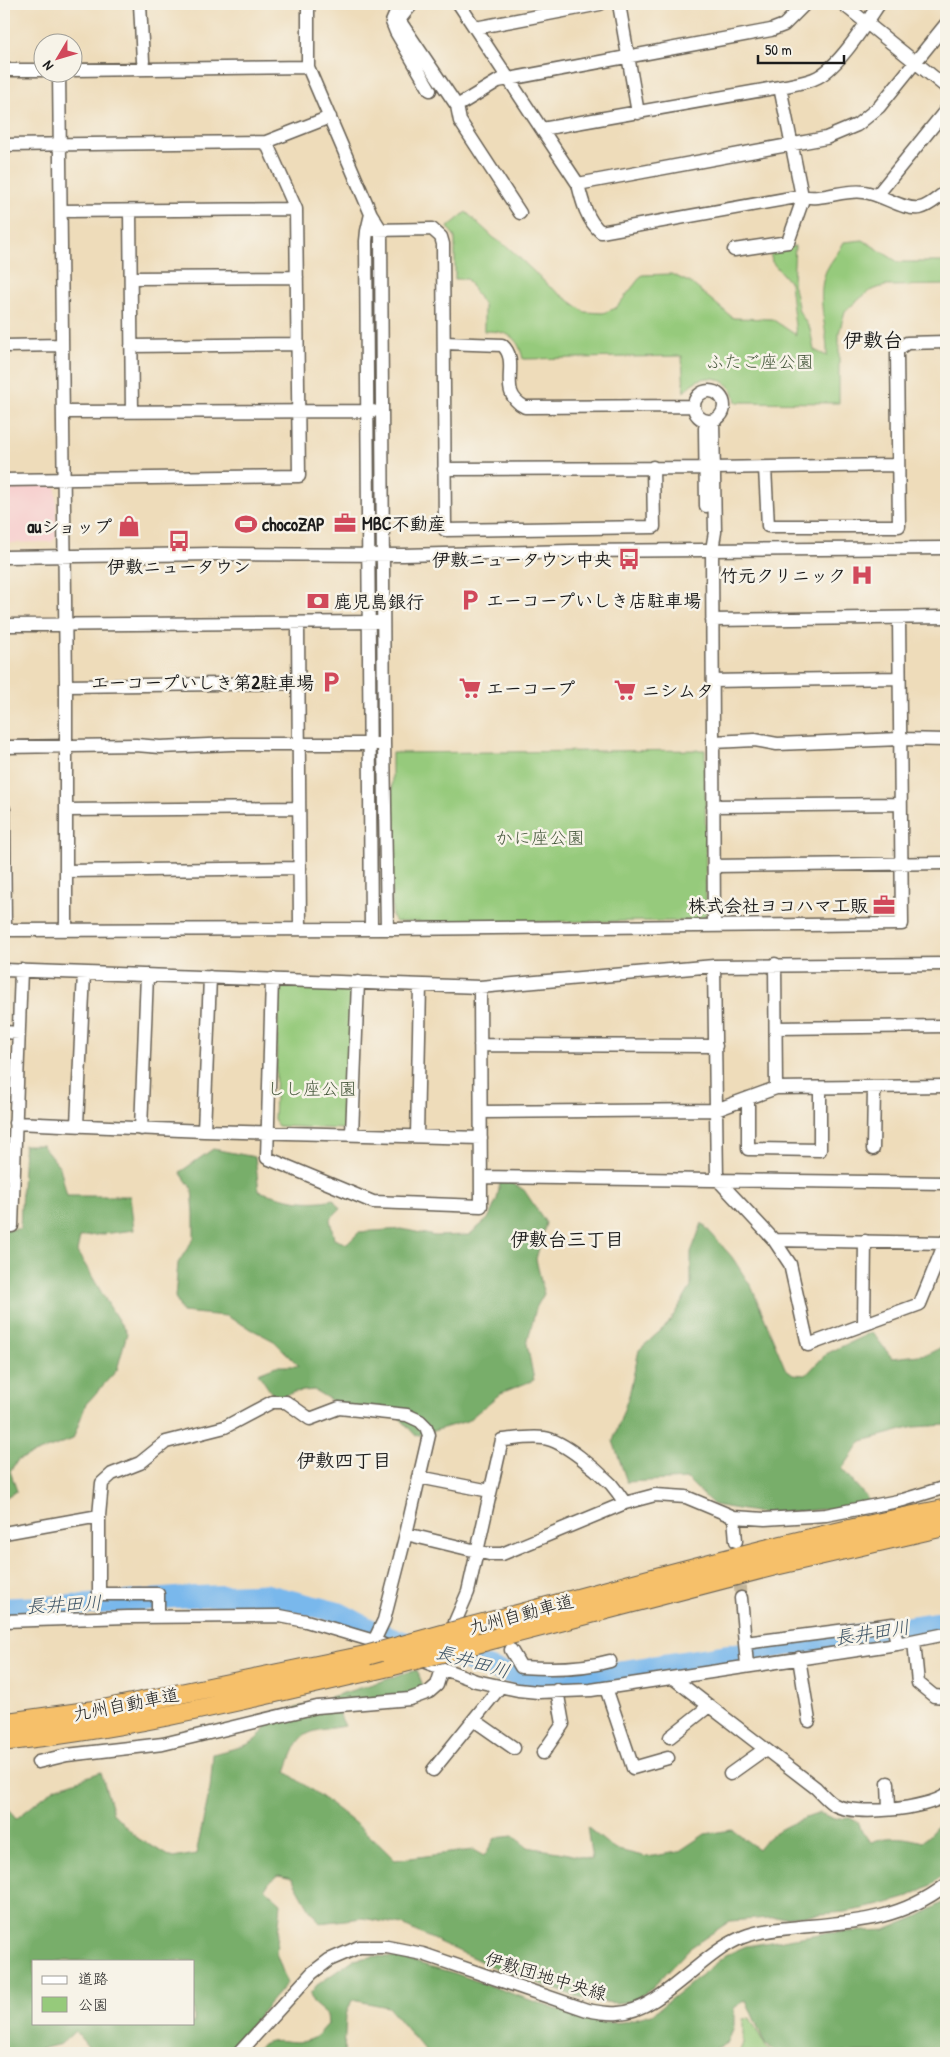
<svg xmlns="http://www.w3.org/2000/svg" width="950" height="2057" viewBox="0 0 950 2057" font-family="'Patrick Hand','Klee One',sans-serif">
<rect width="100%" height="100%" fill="#f7f3e8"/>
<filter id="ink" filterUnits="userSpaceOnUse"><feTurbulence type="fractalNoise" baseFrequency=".02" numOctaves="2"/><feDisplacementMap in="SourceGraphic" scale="10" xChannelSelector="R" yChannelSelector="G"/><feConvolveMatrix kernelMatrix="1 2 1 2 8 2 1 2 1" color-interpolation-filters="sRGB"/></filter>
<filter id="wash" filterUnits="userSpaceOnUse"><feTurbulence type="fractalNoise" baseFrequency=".0096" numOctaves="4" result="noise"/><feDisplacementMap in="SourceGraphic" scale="20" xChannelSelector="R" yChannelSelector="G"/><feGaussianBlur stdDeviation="1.12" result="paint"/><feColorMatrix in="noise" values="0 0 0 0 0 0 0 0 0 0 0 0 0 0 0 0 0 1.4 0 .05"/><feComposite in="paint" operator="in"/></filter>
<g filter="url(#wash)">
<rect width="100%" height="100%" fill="#eedcba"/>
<path fill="#f7d0cf" d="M 53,484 L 56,489 L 56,537 L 52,542 L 4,543 L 4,485 Z"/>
<path fill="#96ca7b" stroke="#59734c" d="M 466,212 L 494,238 L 509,248 L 550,287 L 585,312 L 603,313 L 616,308 L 642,275 L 671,274 L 691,283 L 733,318 L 772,319 L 796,335 L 790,283 L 772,262 L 770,252 L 773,249 L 795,246 L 793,283 L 799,311 L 810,329 L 814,350 L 827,356 C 828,328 815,298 826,271 C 831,260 839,253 844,242 L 863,240 L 898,262 L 946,262 L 946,285 L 885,286 L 874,289 L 868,292 L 845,311 L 839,333 L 839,403 L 736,402 C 732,374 699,370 684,392 L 682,356 L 523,359 C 518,335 506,331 484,331 L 484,306 L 467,279 L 455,279 L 455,238 L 448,227 Z
M 374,427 L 377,427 L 378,526 L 374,526 L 370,430 Z
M 705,750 L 706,913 L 704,919 L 701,921 L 396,922 L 392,916 L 392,753 Z
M 283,987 L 348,989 L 352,994 L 348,1124 L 342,1129 L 278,1126 L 274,1120 L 279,991 Z
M 750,2018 L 766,2047 L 772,2053 L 739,2053 L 743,2043 L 743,2019 Z"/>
<path fill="#78ae6b" stroke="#4a6544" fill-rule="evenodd" d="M 24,1145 L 42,1145 L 60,1167 L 67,1196 L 130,1196 L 134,1230 L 80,1237 L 77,1252 C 95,1279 108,1307 127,1333 L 117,1370 L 86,1404 L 73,1439 L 18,1460 L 10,1471 L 17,1491 L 4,1498 L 4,1229 L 20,1229 Z
M 213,1149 L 255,1157 L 259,1191 C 284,1199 307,1205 333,1199 L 340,1209 L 330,1219 L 334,1239 L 347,1244 L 359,1232 L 402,1229 L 435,1236 L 469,1235 L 488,1219 L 497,1199 L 501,1177 L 524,1190 L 546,1223 L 536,1259 L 544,1294 L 536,1308 L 527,1344 L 534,1380 L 501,1393 L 467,1421 L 416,1436 L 397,1415 L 341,1406 L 314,1390 L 294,1392 L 276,1400 L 258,1373 L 276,1366 L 299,1366 L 274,1341 L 226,1316 L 182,1312 L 175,1297 L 178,1263 L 194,1238 L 194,1213 L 192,1189 L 180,1172 Z
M 702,1223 L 732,1257 L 752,1288 L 785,1368 L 793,1374 L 806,1375 L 826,1354 L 872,1332 L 892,1358 L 928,1354 L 946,1345 L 946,1425 L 914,1427 L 862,1441 L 842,1469 L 873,1505 L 767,1514 L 714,1505 L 687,1479 L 627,1482 L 613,1441 L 629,1395 L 639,1350 L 668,1324 L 691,1287 L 691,1252 Z
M 417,1670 L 426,1694 L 337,1710 L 345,1726 C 302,1733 301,1729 286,1772 C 325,1799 362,1826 395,1860 L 473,1850 L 484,1856 L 495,1838 L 513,1836 L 527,1847 L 564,1853 L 592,1860 L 587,1827 L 614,1849 L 647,1857 L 678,1852 L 705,1834 L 732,1830 L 758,1849 C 772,1829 797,1821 820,1813 L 834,1819 L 850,1818 L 859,1823 L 862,1833 L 871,1842 C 889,1835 905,1837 923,1842 L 946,1816 L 946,1871 L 933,1884 L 905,1898 L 881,1905 L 846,1912 L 730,1921 L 690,1948 L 650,1990 L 632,2001 L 617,2003 L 588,2001 L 493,1967 L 402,1925 L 362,1918 L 320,1923 L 309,1908 L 292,1878 L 279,1875 L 270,1881 L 265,1889 L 281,1903 L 276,1953 L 287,1983 L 226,2053 L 93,2053 L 75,2031 L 61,2044 L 25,2053 L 4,2053 L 4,1805 L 16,1819 L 55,1788 L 101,1772 L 113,1813 L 137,1838 L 173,1858 L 196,1854 L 210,1789 L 213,1754 C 248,1744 255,1749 273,1715 ZM 34,1961 L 194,1961 L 194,2023 L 34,2023 Z
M 946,1901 L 946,2053 L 776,2053 L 765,2044 L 746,2000 L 734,2008 L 734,2026 L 728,2043 L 708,2051 L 689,2050 L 688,2053 L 427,2053 L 388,2007 L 352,2000 L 346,2015 L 344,2053 L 252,2053 C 274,2028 289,2050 314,2038 C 319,2035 324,2028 328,2024 L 327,2015 L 313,2003 L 310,1994 L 317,1985 L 353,1960 L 377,1956 L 399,1958 L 454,1973 L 578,2017 L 605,2023 L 623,2022 L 652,2014 L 726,1955 L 746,1946 L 825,1933 L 885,1930 L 917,1917 Z"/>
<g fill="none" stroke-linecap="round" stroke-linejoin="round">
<path stroke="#79b8ec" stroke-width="21" d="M 4,1608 L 82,1605 L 182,1597 L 265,1594 L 340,1613 L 370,1629 L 402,1641 L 499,1671 L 538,1679 L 602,1674 L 946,1621"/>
</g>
</g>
<g filter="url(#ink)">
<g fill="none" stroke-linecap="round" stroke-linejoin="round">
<path stroke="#c4b69a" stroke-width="12" stroke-dasharray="12 6" stroke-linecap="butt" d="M 738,1568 L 741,1598"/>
<g stroke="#665f53" stroke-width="15">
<path id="minor" d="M 140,4 L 143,61
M 308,4 L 308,67 L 371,214 L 381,230 L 384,743 L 387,929
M 412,4 L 399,20 L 457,106 L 460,121 L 520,213
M 459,4 L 578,184 C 582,201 587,221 601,232 L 802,196 L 780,87
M 619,4 L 638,113
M 843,4 L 946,87
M 395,15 L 392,22 L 396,32 L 430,90
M 475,28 L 600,4
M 4,70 L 42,70
M 72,70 L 308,67
M 59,72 L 66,686 L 66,930
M 457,106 L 498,81 L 771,30 L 784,25 L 805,4
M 542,129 L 780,87 C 793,84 807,83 818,77 C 840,65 865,25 879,4
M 266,142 L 330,117
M 4,145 L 266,142 L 296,209 L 299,476 L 4,480
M 578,184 L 826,138 L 857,125 L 879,107 L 946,24
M 878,194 L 946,110
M 61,211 L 296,209
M 130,211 L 132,412
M 374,230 L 432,229 L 441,237 L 443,244 L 445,530 L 654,527 L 653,467
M 734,250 L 788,242 L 802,202 L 802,196 C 822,201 843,189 864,192 C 882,194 904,211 920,208 C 930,206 938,197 946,192
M 131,278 L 297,277
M 444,343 L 502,345 C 522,362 495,392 525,407 L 694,406
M 4,346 L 62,345
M 131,346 L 297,344
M694 406a15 15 0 1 1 30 0a15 15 0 1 1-30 0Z
M 63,412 L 373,411
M 713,421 L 715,532 L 712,550 L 714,925
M 705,428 L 706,506
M 765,468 L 768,526 L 899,526 L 897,353 L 898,349 L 907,343 L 946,342
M 444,469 L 715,468 L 898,465
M 4,557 L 216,554 L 403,555 L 572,551 L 946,548
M 712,620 L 946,617
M 298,623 L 300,929
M 4,625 L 377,622
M 713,681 L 899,678
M 66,686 L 299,683
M 713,742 L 755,740 L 777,744 L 900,739 L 946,740
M 4,747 L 136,745 L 160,747 L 232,744 L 379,744
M 713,806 L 900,804
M 4,809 L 5,930
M 66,810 L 299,808
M 714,866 L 946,863
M 66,871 L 300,868
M 371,929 L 366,241 L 367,231 L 371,214
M 4,930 L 394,929 L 902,924 L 899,618
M 775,964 L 776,1088
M 714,966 L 717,1179 L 774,1240 L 790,1264 L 808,1345 L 920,1304 L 946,1240
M 4,970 L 480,987 L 714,966 L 946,964
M 272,979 L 267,1158 L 373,1202 L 481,1206 L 480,987
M 776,1028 L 946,1026
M 4,1032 L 19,1033
M 480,1045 L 716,1046
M 748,1098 L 748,1149 L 820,1150 L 820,1088
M 481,1112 L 716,1110 L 776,1088 L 946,1086
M 15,1123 L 204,1131 L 481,1138
M 77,1125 L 84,973
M 141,1129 L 147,975
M 204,1131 L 210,977
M 352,1134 L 358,982
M 417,1136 L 420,985
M 873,1149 L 874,1088
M 481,1177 L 946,1183
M 4,1226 L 12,1226 L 21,970
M 774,1240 L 945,1243
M 864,1324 L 865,1241
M 419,1477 L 490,1491
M 99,1516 L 99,1594 L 158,1594 L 158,1617
M 734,1517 L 736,1541
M 4,1533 L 99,1516 L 102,1483 L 112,1474 L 140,1463 L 166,1442 L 225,1427 L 272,1402 L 286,1402 L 310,1419 L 339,1408 L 407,1415 L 420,1421 L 426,1427 L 429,1435 L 406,1534
M 741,1598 L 747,1665
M 4,1621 L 128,1617 L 280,1616 L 306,1621 L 374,1641 L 394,1649
M 455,1622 L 468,1592 L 502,1440 C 515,1439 531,1436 544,1438 C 564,1441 597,1470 611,1484 C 616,1490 621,1497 625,1503
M 374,1641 L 384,1620 L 406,1534 L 489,1554 L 502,1554 L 625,1503 L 655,1495 L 686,1497 L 734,1517 L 765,1519 L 826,1515 L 903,1500 L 946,1487
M 914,1641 L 918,1683 L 934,1696 L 946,1697
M 745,1643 L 893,1624 L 897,1644
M 511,1650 L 521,1667
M 799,1658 L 809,1721
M 417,1659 L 476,1681 L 518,1690 L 538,1692 L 591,1690 L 897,1644 L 946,1634
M 521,1667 C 550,1669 582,1669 610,1661
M 673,1678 L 816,1788 C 821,1793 827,1800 833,1804 C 854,1817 927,1809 946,1795
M 606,1688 L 633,1768 L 668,1758
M 474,1720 L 514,1748
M 670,1737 L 709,1706
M 543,1753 L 563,1724 L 557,1690
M 38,1762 L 67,1755 L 163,1744 L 317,1707 L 410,1699 L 429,1692 L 437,1685 L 442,1669
M 433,1770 L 500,1687
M 730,1774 L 765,1749
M 888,1783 L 889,1809
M 239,2053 L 312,1973 L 329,1960 L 359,1947 L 387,1947 L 423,1954 L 587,2010 C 597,2012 607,2014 618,2013 C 661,2011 701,1953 743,1937 C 760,1930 781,1929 799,1927 C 854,1922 900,1920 946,1885"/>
</g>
<g stroke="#665f53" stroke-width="21">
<path id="highway" d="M 470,1627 C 628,1586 786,1540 946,1509
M 497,1638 L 773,1566 L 946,1526
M 4,1723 L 105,1709 L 368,1655
M 4,1741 C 135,1728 263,1695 391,1666"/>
</g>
<use href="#minor" stroke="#fff" stroke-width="12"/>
<use href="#highway" stroke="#f6c06b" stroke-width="19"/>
<g stroke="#665f53" stroke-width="21" stroke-linecap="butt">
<path id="highway-bridge" d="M 368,1655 L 470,1627
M 391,1666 L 497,1638"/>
</g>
<use href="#highway-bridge" stroke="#f6c06b" stroke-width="19"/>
</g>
</g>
<defs>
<g id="office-bare" transform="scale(1.725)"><path d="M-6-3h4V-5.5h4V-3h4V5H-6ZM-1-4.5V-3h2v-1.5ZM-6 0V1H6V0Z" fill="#d1495b" stroke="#f7f3e8" stroke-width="2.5" paint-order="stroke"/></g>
<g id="stadium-bare" transform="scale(1.725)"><path d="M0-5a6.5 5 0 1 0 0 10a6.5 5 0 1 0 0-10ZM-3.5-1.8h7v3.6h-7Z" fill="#d1495b" stroke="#f7f3e8" stroke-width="2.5" paint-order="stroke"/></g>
<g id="shop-bare" transform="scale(1.725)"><path d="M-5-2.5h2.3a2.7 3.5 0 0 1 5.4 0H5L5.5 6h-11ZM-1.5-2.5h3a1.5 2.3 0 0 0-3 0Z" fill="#d1495b" stroke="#f7f3e8" stroke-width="2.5" paint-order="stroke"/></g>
<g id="bus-bare" transform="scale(1.725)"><path d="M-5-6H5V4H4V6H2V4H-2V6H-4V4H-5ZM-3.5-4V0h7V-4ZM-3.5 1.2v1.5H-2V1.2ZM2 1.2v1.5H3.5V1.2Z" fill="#d1495b" stroke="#f7f3e8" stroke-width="2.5" paint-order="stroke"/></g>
<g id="hospital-bare" transform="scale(1.725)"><path d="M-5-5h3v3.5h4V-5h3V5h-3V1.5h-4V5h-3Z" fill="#d1495b" stroke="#f7f3e8" stroke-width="2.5" paint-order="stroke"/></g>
<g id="parking-bare" transform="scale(1.725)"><path d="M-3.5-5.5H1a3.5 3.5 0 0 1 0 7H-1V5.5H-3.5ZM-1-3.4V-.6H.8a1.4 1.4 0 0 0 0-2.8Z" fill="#d1495b" stroke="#f7f3e8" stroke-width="2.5" paint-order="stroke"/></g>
<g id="bank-bare" transform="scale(1.725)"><path d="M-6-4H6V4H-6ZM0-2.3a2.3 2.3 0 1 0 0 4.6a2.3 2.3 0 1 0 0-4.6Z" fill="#d1495b" stroke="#f7f3e8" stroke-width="2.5" paint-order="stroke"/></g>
<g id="supermarket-bare" transform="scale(1.725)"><path d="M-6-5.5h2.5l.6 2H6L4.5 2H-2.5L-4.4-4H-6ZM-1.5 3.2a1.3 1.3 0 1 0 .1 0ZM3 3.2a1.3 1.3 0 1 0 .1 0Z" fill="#d1495b" stroke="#f7f3e8" stroke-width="2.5" paint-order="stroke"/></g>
</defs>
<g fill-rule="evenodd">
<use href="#office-bare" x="345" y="523"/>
<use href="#stadium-bare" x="246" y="524"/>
<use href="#shop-bare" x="129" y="526"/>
<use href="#bus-bare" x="179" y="541"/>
<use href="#bus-bare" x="629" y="559"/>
<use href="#hospital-bare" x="862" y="575"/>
<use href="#parking-bare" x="470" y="600"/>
<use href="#bank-bare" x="318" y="601"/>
<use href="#parking-bare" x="331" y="682"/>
<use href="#supermarket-bare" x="470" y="688"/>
<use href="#supermarket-bare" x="625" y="690"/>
<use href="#office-bare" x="884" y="905"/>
</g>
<g text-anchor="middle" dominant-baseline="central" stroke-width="5" stroke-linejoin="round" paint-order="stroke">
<g font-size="18" fill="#47593d" stroke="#f7f3e8">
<text x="760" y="361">ふたご座公園</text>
<text x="540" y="837">かに座公園</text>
<text x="312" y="1088">しし座公園</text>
</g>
<g font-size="18" font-weight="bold" fill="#1c1c1c" stroke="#f7f3e8" text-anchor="start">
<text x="362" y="523">MBC不動産</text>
<text x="262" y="524">chocoZAP</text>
<text x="112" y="526" text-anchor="end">auショップ</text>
<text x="612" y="559" text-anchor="end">伊敷ニュータウン中央</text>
<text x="179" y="566" text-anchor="middle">伊敷ニュータウン</text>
<text x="846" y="575" text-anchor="end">竹元クリニック</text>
<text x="486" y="600">エーコープいしき店駐車場</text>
<text x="334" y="601">鹿児島銀行</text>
<text x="314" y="682" text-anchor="end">エーコープいしき第2駐車場</text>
<text x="486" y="688">エーコープ</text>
<text x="642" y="690">ニシムタ</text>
<text x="868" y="905" text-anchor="end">株式会社ヨコハマ工販</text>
</g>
<g font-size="18" fill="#1c1c1c" stroke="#f7f3e8">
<text transform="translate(521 1614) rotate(-15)">九州自動車道</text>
<text transform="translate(126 1704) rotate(-11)">九州自動車道</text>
<text transform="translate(546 1976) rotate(17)">伊敷団地中央線</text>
</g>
<g font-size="19" font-weight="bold" fill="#1c1c1c" stroke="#f7f3e8">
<text x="567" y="1239">伊敷台三丁目</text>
<text x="344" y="1460">伊敷四丁目</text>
</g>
<g font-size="19" font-style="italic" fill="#3d5365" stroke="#f7f3e8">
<text transform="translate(64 1604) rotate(-3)">長井田川</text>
<text transform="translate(872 1632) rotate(-9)">長井田川</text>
<text transform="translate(473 1661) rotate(16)">長井田川</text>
</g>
<g font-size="20" font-weight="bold" fill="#1c1c1c" stroke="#f7f3e8">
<text x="873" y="339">伊敷台</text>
</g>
</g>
<rect width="950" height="2057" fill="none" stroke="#f7f3e8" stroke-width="20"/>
<rect x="32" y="1960" width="162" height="65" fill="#f7f3e8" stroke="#9f9d96"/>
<rect x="42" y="1976" width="25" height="8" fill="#ffffff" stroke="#9f9d96"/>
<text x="78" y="1984" font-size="15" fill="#1c1c1c">道路</text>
<rect x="42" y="1997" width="25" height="15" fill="#96ca7b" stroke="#9f9d96"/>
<text x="78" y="2010" font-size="15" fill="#1c1c1c">公園</text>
<g transform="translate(58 58) rotate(232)"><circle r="24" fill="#f7f3e8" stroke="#9f9d96"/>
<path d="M0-4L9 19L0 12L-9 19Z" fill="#d1495b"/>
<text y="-8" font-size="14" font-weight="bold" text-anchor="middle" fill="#1c1c1c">N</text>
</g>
<path d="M758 55v8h86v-8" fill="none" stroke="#1c1c1c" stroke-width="2.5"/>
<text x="765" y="55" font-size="15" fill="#1c1c1c" stroke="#f7f3e8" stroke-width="4" paint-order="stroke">50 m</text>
</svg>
